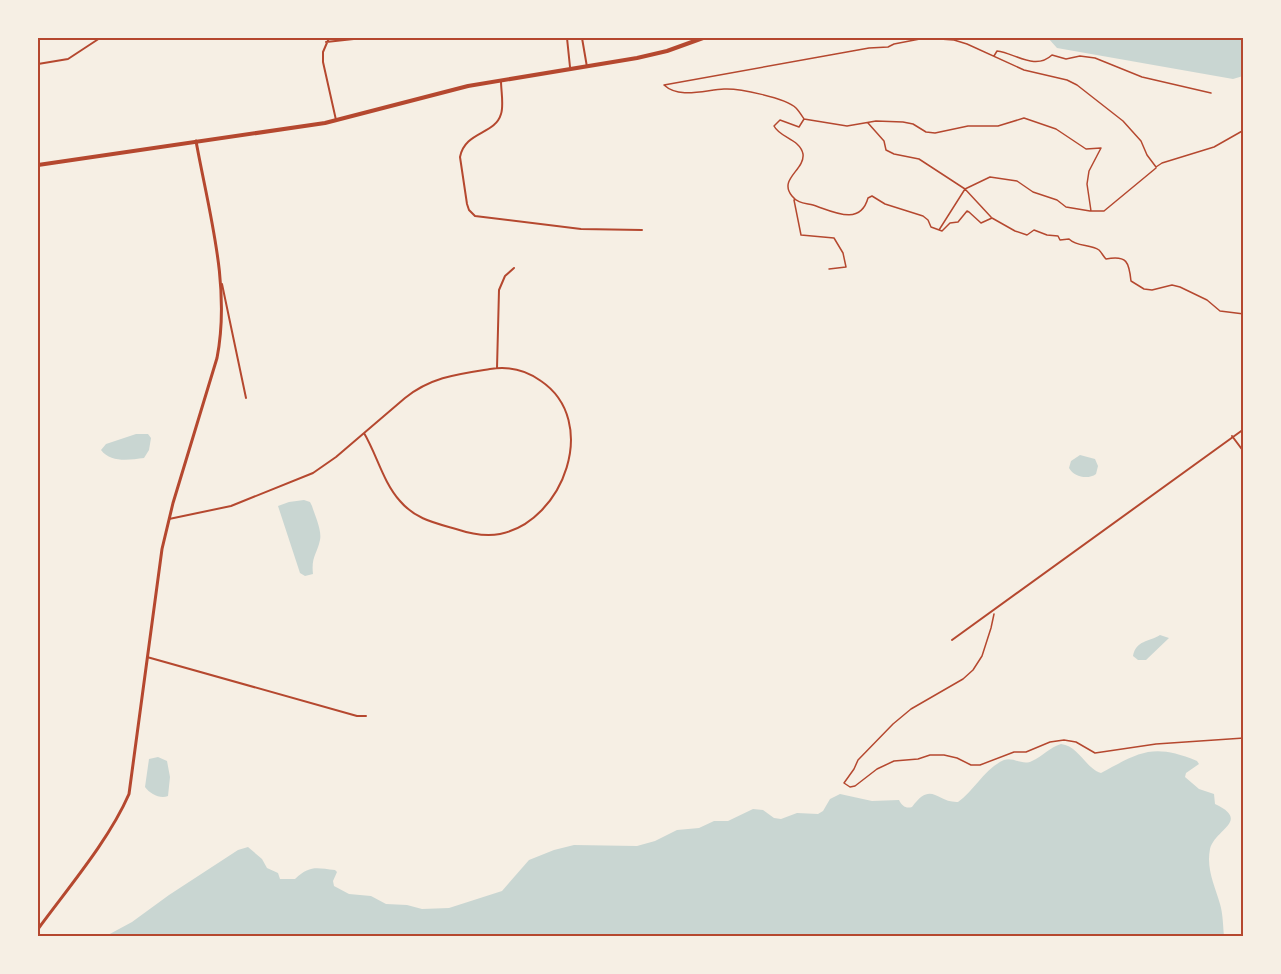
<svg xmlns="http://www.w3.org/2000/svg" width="1281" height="974" viewBox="0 0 1281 974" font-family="'PT Sans Narrow',sans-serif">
<rect width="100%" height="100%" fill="#f6efe4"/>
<path fill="#c9d6d2" d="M 1048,38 L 1243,38 L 1243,76 L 1233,79 L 1057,48 Z
M 136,434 L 148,434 L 151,438 L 149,450 L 144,458 C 129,460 111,463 101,450 L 106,444 Z
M 1080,455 L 1095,459 L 1098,466 L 1096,474 C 1088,480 1074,477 1069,468 L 1071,461 Z
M 304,500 L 310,502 L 312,506 C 315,516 322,530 320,540 C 317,554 311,557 313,574 L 305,576 L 300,573 L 278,506 L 289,502 Z
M 1160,635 L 1169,638 L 1146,660 L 1138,660 L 1133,656 C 1136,640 1149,642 1160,635 Z
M 1061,744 C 1079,746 1085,768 1101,773 C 1140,752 1153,743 1197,761 L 1199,764 L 1186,773 L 1185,777 L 1199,789 L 1214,794 L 1215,804 C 1251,821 1215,829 1210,849 C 1206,869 1215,886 1220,904 C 1223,914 1223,926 1224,936 L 106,936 L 132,922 L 169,895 L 238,850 L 248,847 L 262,859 L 267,868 L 278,873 L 280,879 L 295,879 C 310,865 316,868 335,870 L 337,872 L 333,881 L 334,886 L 349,894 L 371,896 L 386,904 L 407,905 L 422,909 L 449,908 L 502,891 L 529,860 L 554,850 L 574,845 L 637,846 L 655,841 L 677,830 L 699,828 L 714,821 L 728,821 L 753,809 L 763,810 L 774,818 L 781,819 L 797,813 L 818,814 L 823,811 L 830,799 L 840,794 L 872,801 L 899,800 C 902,806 906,809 912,807 C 932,780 936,803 958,802 C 974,791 985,768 1004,760 C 1014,757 1023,766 1032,761 C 1043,756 1050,747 1061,744 Z
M 158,757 L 167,761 L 170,777 L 168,796 C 160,799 150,794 145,787 L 149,759 Z"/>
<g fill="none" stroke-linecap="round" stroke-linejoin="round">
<path stroke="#c9d6d2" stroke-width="1.5" d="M 39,38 L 40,38"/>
<path stroke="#b5482f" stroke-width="1.5" d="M 994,56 L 997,51 C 1015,53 1035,71 1052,55 L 1066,59 L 1080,56 L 1095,58 L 1142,77 L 1211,93
M 804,119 L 847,126 L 876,121 L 903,122 L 913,124 L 926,132 L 935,133 L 968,126 L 998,126 L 1024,118 L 1056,129 L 1086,149 L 1101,148 L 1089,171 L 1087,184 L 1091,211 L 1104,211 L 1156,168
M 868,123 L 884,141 L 886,150 L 894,154 L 919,159 L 965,189 L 991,217
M 1244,130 L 1214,147 L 1162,163 L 1156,167 L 1147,155 L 1141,141 L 1123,121 L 1077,85 L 1067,80 L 1024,70 L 967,44 L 954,40 L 925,38 L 894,44 L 888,47 L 869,48 L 664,85 C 679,99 705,90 724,89 C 738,88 786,98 796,108 C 799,111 802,116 804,119 L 799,127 L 780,120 L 774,126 C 780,138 800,139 803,154 C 805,170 778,179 792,196 C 797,203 805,203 813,205 C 832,211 860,227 868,198 L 872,196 L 885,204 L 923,216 L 928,220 L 931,227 L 942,231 L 950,223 L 958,222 L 967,211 L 969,212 L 981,223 L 992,218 L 1015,231 L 1027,235 L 1034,230 L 1047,235 L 1058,236 L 1060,240 L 1069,239 C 1077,247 1090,244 1099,250 C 1102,253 1103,256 1106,259 C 1127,255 1129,262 1131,281 L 1144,289 L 1152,290 L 1172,285 L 1180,287 L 1207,300 L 1220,311 L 1244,314
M 794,200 L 801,235 L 834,238 L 843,253 L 846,267 L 829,269
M 939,230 L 965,189 L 990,177 L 1017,181 L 1033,192 L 1057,200 L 1066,207 L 1090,211
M 994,614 L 991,628 L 982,656 L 973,670 L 963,679 L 911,709 L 893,724 L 858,760 L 854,769 L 844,783 L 850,787 L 855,786 L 877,769 L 894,761 L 918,759 L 930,755 L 944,755 L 957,758 L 971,765 L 980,765 L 1014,752 L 1026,752 L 1050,742 L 1064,740 L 1076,742 L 1095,753 L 1156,744 L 1244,738"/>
<path stroke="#b5482f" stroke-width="2" d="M 329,38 L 323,52 L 323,62 L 336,120
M 567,38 L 570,67
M 582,38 L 587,67
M 326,42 L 363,38
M 38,64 L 68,59 L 100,38
M 501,81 C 501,91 504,105 501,114 C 495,135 465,131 460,157 L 467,204 L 469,210 L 475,216 L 581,229 L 642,230
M 222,284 L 246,398
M 497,368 L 499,290 L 505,276 L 514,268
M 1232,436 L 1244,452
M 169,519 L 231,506 L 313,473 L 336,457 L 405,398 C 431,377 458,374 490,369 C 508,366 526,370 541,381 C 600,421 564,521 500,534 C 485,537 471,534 456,529 C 435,523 415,519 400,501 C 383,482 377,455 364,433
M 952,640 L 1244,429
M 147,657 L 357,716 L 366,716"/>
<path stroke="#b5482f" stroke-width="3" d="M 38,929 C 68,888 109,840 129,794 L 162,549 L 173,503 L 217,358 C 231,286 209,213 196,141"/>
<path stroke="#b5482f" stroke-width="4" d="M 38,165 L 325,123 L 468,86 L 637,58 L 667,51 L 703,38"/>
</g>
<rect width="1281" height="974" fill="none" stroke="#f6efe4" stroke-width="78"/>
<rect x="39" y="39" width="1203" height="896" fill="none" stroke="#b5482f" stroke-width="2"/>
</svg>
